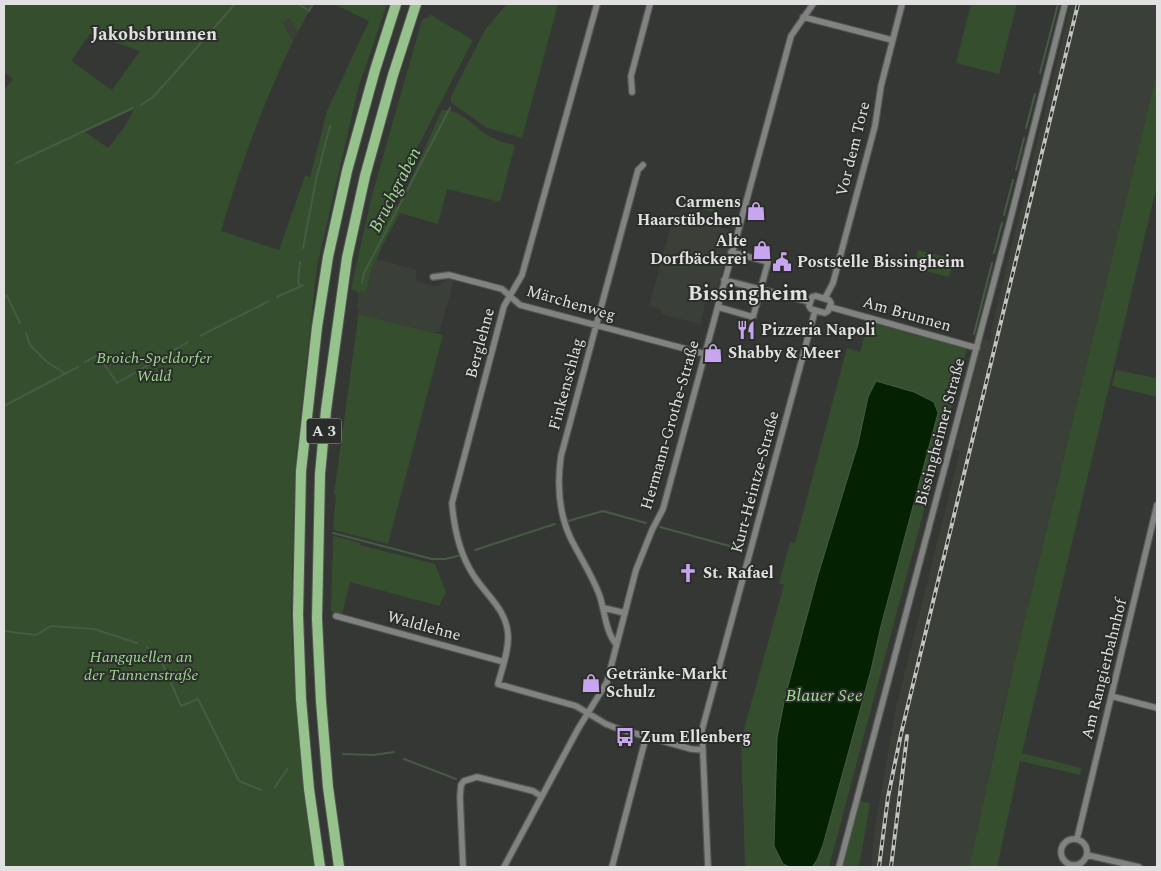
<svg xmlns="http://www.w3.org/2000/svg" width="1161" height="871" viewBox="0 0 1161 871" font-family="Spectral,serif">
<rect width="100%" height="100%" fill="#353735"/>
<path fill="#3a4038" d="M 1071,4 L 1157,4 L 1157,72 L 1007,692 L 969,867 L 871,867 L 875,828 L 896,708 L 960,451 L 955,449 L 983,339 L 991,341 L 991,330 Z
M 289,18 L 298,32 L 293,41 L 283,23 Z
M 674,215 L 732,231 L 717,291 L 709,289 L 700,324 L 661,314 L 662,310 L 649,306 Z
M 376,259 L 417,270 L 415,281 L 433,286 L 439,285 L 448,279 L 454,281 L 439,332 L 432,332 L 362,315 L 359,311 L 357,307 L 359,293 L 366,291 L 370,284 L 370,274 Z"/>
<path fill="#344e2e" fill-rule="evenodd" d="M 4,4 L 313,4 L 298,32 L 289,18 L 283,23 L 293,41 C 264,102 240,166 221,231 L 279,250 L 305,176 L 310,177 L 327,111 L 369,21 L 334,4 L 387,4 L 358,89 L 317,266 L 295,468 L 291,615 L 295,700 L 303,788 L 314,867 L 4,867 L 4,90 L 13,79 L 4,72 ZM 90,34 L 140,51 L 112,90 L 71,61 ZM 134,109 L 125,126 L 108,148 L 85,132 Z
M 507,4 L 558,4 L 522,138 L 487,128 L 453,104 L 451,101 L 451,96 L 485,30 Z
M 971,4 L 1017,4 L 999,74 L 956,63 Z
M 429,14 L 473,40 L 390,200 L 398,208 L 442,110 C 461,109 474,127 489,136 C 498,141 506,143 515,145 L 500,202 L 447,189 L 438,224 L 400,213 C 390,232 379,251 371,271 C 369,278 370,284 366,291 L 359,293 L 351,289 L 372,195 L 422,20 L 429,17 Z
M 1157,72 L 1157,185 L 1022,753 L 1082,768 L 1080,775 L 1020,761 L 997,867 L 969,867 L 1013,668 Z
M 690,197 L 715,203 L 713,212 L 687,205 Z
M 918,250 L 954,259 L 949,277 L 913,268 Z
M 359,311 L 362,315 L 443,335 L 388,544 L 333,530 L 336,495 L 334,494 Z
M 868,322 L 967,349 L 829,867 L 745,867 L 741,740 L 784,585 L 779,583 L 790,542 L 795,543 L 847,348 L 860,352 Z
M 1116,370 L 1157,378 L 1157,397 L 1112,386 Z
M 333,536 L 361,543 L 360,545 L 435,564 L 446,592 L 439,606 L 350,582 L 342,615 L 331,611 Z
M 859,801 L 870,803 L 859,867 L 842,867 Z"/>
<path fill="#042101" stroke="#465b44" d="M 876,381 L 914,392 L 934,402 L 938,413 L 881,626 L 871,670 L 823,845 L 817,860 L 812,867 L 790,867 L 783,864 L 774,846 L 777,738 L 785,697 L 818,575 L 858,444 L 868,397 Z"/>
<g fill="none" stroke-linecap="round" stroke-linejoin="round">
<path stroke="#465b44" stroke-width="2" d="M 299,4 L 309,11 L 313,4
M 1040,73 L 1058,4
M 141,105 L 153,97 L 179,68 L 235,4
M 1026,128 L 1035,94
M 16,163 L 133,108
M 1016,170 L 1024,138
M 1004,215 L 1013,180
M 303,248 L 316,180 L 330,126
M 994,253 L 1002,223
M 362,283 L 364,273 L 450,108
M 300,286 L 298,282 L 300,262
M 4,297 L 7,296 L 20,323
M 277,297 L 303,285
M 26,333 L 30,345 L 47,362 L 66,374
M 974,334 L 992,263
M 200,336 L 269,301
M 85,362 L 98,355 L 117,383 L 188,342
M 4,406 L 78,367
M 568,521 L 603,511 L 646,523
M 660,527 L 744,550
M 333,533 L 432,559 L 445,559 L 458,556
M 475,550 L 555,524
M 4,631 L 36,635 L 51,626 L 94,629 L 137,643
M 147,647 L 162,662 L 181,706 L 198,699 L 239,781 L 261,790
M 343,754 L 373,755 L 394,752
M 404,759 L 456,779
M 275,787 L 288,768"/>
<g stroke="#545553" stroke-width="8">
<path id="street" d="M 597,4 L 522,275 L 504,306 L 452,503 C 454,529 460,555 474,576 C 486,595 507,610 508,635 C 509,651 502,668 498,684 L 576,706 L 606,724 L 616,728 L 691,749 L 703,750
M 803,17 L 892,40
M 632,92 L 631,76 L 650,4
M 433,277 L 449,275 L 502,289 L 520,305 L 705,354
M 724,280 L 810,302
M 816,296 L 829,300 L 831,303 L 828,311 L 825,313 L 811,309 L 809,306 L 812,297 Z
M 825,298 L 833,283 L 875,126 L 881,86 L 902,4
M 718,307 L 753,317 L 768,262 L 731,252
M 830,307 L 977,348
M 604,608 L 625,613
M 336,616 L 504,662
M 616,644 C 605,631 605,610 599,594 C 592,575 580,557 571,539 C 558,512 557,484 561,456 L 638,170 L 643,165
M 1111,696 L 1157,708
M1061 852a13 13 0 1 1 26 0a13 13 0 1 1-26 0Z
M 1077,839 L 1157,505
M 1087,855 L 1139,867
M 463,867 L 460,797 L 461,785 L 464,781 L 477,777 L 533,791 L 541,796
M 504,867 L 578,729 L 607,682 L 636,570 L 652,530 L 663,509 L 791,36 L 813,4
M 612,867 L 646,737
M 708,867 L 702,730 L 815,311
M 839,867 L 1010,221 L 1065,4"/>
</g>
<g stroke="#545553" stroke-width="12">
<path id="highway" d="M 320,867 L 309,789 L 301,699 L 298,615 L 301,471 L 317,327 L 328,257 L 347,171 L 375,70 L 396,4
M 339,867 L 328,787 L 321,701 L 317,619 L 320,474 L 326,410 L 347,258 L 365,176 L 393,75 L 416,4"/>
</g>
<use href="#street" stroke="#818380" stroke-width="5.5"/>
<use href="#highway" stroke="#95c38b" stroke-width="10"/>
<g stroke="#c2c4c2" stroke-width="4">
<path id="rail" d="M 879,867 L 888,797 L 901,734 L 1078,4
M 891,867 L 907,736"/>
</g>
<use href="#rail" stroke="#2b2d2b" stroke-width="2" stroke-dasharray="5.5" stroke-linecap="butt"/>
</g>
<defs>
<g id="shop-bare" transform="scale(1.5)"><path d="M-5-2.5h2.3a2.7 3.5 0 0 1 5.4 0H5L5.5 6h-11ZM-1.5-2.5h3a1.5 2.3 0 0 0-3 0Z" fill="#c8a6ef" stroke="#2b2d2b" stroke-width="2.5" paint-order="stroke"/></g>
<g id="civic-bare" transform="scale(1.5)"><path d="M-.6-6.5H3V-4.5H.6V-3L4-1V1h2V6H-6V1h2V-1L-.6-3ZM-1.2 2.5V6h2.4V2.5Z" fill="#c8a6ef" stroke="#2b2d2b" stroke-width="2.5" paint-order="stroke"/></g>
<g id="restaurant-bare" transform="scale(1.5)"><path d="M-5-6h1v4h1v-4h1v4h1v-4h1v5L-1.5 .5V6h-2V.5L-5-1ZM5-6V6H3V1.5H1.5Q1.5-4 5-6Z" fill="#c8a6ef" stroke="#2b2d2b" stroke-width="2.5" paint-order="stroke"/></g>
<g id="church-bare" transform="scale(1.5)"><path d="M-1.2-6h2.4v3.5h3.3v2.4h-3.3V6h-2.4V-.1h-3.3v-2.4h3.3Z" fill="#c8a6ef" stroke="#2b2d2b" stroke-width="2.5" paint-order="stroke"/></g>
<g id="bus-bare" transform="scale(1.5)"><path d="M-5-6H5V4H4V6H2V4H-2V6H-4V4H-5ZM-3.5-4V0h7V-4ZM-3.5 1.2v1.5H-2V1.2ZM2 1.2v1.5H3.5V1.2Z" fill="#c8a6ef" stroke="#2b2d2b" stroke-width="2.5" paint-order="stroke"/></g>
</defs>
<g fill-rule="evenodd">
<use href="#shop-bare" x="756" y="211"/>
<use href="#shop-bare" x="762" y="250"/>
<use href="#civic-bare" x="782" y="262"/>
<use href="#restaurant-bare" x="746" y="330"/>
<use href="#shop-bare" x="713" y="353"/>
<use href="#church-bare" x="688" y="573"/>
<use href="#shop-bare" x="591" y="683"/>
<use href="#bus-bare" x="625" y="737"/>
</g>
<g text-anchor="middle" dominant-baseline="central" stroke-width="4" stroke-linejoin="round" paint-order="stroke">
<rect fill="#2b2d2b" stroke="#aaabaa" stroke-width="1" x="306.5" y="418.5" width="35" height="25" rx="4"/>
<g font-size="15" font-weight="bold" fill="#e0e1e0">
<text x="324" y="431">A 3</text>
</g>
<g font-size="16" fill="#e0e1e0" stroke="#2b2d2b">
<text transform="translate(853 149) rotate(-76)">Vor dem Tore</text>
<text transform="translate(571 303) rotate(16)">Märchenweg</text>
<text transform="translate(907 314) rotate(16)">Am Brunnen</text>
<text transform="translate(480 343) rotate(-75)">Berglehne</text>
<text transform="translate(566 384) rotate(-75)">Finkenschlag</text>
<text transform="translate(670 425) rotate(-74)">Hermann-Grothe-Straße</text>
<text transform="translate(940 432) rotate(-75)">Bissingheimer Straße</text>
<text transform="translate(755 482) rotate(-75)">Kurt-Heintze-Straße</text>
<text transform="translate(424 626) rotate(15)">Waldlehne</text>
<text transform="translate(1104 669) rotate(-76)">Am Rangierbahnhof</text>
</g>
<g font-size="16" font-weight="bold" fill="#e0e1e0" stroke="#2b2d2b" text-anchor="start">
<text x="741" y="202" text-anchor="end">Carmens<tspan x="741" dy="18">Haarstübchen</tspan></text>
<text x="747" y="241" text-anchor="end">Alte<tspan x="747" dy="18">Dorfbäckerei</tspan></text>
<text x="797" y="262">Poststelle Bissingheim</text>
<text x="761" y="330">Pizzeria Napoli</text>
<text x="728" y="353">Shabby &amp; Meer</text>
<text x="703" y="573">St. Rafael</text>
<text x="606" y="674">Getränke-Markt<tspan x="606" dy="18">Schulz</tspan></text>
<text x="640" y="737">Zum Ellenberg</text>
</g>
<g font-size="16" font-style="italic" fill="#9cd890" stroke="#2b2d2b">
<text x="154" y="358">Broich-Speldorfer<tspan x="154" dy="18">Wald</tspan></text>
<text x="141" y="657">Hangquellen an<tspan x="141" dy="18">der Tannenstraße</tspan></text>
</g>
<g font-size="18" font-weight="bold" fill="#e0e1e0" stroke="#2b2d2b">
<text x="154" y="34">Jakobsbrunnen</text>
</g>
<g font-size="18" font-style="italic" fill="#a0dc94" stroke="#2b2d2b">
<text transform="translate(395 190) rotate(-63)">Bruchgraben</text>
<text x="824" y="695">Blauer See</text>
</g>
<g font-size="21" font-weight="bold" fill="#e0e1e0" stroke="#2b2d2b">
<text x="748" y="294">Bissingheim</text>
</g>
</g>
<rect width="1161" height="871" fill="none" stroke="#e0e1e0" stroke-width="10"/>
</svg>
